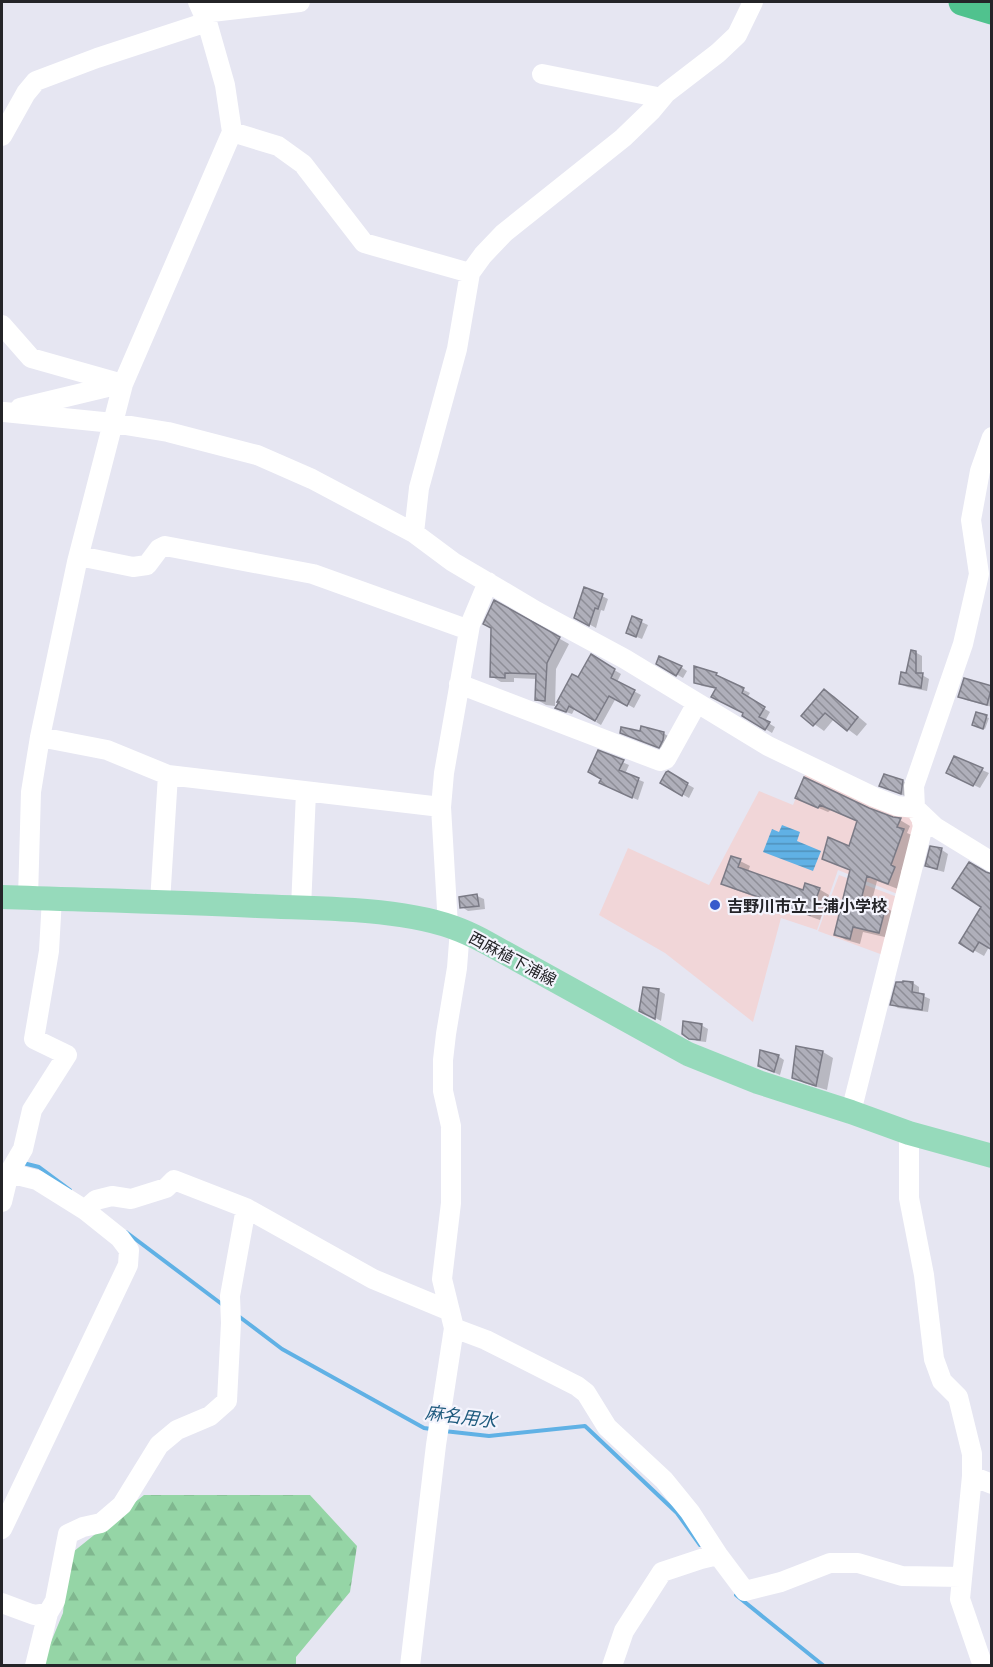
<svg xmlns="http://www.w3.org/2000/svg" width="993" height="1667" viewBox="0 0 993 1667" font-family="Lato,'Noto Sans JP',sans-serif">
<defs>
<pattern id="forest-firs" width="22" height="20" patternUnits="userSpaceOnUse" patternTransform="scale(1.5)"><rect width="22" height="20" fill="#95d5a6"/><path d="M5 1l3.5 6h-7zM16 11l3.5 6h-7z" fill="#80b78f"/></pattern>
<pattern id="water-rules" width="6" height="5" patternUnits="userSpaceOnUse" patternTransform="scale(1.5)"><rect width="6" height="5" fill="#60b1e5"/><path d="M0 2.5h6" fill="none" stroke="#4f90ba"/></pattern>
<pattern id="building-back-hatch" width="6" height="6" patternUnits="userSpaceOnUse" patternTransform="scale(1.5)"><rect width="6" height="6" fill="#afafba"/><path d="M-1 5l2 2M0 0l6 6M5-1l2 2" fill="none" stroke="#8e8e97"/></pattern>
</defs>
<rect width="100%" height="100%" fill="#e6e6f2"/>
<path fill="#f1d6d8" d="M 807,770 L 919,819 L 900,895 L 838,870 L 817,930 L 781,918 L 753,1022 L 665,953 L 599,915 L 628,848 L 709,885 L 759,791 L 793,805 Z
M 839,875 L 900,898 L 883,955 L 818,931 Z"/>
<path fill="url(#forest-firs)" d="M 144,1495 L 310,1495 L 357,1546 L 350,1592 L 296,1657 L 296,1665 L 41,1666 L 63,1613 L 68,1556 Z"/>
<path fill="url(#water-rules)" d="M 782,825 L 800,832 L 797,841 L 821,851 L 813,871 L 763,852 L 772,829 L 779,832 Z"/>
<path fill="#0003" d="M 602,596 L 608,599 L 604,611 L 601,610 L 596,628 L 576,617 Z
M 494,602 L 569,644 L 556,669 L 555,706 L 546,705 L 536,699 L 537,679 L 514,678 L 514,682 L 501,682 L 491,676 Z
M 633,618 L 648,625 L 642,639 L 627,633 Z
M 915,652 L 922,656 L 922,675 L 929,679 L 927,691 L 907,687 L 900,684 L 907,675 Z
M 591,656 L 621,674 L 617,682 L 641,695 L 634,708 L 616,698 L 601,725 L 596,722 L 597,720 L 575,708 L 572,714 L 563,711 Z
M 658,663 L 681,667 L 687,671 L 683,678 Z
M 695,668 L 717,675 L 723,678 L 722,679 L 750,693 L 747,698 L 770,712 L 765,721 L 775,727 L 772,733 L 743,715 L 745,713 L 717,689 L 702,686 L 695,682 Z
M 992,688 L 992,707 L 966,700 L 959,696 Z
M 824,691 L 834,696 L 867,724 L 857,736 L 834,719 L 824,731 L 803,716 Z
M 986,717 L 989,718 L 985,729 L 977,726 Z
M 641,733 L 663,733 L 668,736 L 664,749 L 627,735 Z
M 599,752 L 629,765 L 625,774 L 644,782 L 638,800 L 606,786 L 603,778 Z
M 955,758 L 989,773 L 980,788 L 955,776 Z
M 668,773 L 694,788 L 689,798 L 662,783 Z
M 885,776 L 903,781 L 909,785 L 907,797 L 881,785 Z
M 807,803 L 868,809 L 900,820 L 910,826 L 907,833 L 914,836 L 901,872 L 904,874 L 898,889 L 877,881 L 871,904 L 885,907 L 895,913 L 889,938 L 863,932 L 860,944 L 846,940 L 836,935 L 852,871 L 823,858 L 849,848 L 859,822 L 831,810 L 828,812 Z
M 932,847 L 942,850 L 948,854 L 944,872 L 933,869 L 927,866 Z
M 740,861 L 750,866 L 748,872 L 804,891 L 819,889 L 829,895 L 820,920 L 733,889 L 723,883 Z
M 477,896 L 484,899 L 485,909 L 468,911 L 462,907 Z
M 983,906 L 989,947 L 984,956 L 961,943 Z
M 913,983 L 919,987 L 919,994 L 930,999 L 928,1012 L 898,1008 L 892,1004 Z
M 645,988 L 659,991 L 665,994 L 661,1021 L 641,1010 Z
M 701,1025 L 708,1029 L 706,1042 L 697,1041 L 683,1033 Z
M 798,1048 L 823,1052 L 833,1058 L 827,1090 L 804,1083 L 794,1077 Z
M 778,1056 L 784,1060 L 780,1075 L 759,1066 Z"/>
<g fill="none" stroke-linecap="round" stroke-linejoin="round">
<path stroke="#60b1e5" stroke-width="4" d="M 23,1163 L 39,1167 L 70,1190
M 126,1232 L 223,1305
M 237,1315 L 282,1349 L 424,1428 L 431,1429
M 444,1431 L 489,1436 L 585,1426 L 677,1513 L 700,1545
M 736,1595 L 824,1666"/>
</g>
<path fill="url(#building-back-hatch)" stroke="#7a7a85" stroke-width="1.5" d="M 584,587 L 603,594 L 598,609 L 595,608 L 589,626 L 574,618 Z
M 494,600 L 560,637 L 547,663 L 545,701 L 535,700 L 536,674 L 505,673 L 505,678 L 490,677 L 491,628 L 483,624 Z
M 632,616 L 642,620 L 636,637 L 626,633 Z
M 911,650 L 916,651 L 916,673 L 923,673 L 921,688 L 899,684 L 901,672 L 906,673 Z
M 591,654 L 615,669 L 611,678 L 635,690 L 627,706 L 609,696 L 595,721 L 569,706 L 566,712 L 555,708 L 559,702 L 557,702 L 572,674 L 578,677 Z
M 659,656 L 682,666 L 676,676 L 656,664 Z
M 694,666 L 717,673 L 716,675 L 744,688 L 742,693 L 765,707 L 759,717 L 770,722 L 765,730 L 742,716 L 743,713 L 711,697 L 716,688 L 694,683 Z
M 964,678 L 992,686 L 987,705 L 958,697 Z
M 824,689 L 858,717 L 847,731 L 825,713 L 813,726 L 801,716 Z
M 976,712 L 987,715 L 983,729 L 972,725 Z
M 641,726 L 664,732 L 663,740 L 659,748 L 620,733 L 621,727 L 640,731 Z
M 598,750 L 624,760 L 619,770 L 639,778 L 632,798 L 599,783 L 601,779 L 588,772 Z
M 954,756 L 983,768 L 973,786 L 946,773 Z
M 668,771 L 688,783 L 682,796 L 660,783 L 666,772 Z
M 884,774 L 903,780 L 901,794 L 879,786 Z
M 804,777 L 869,808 L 893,817 L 901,818 L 897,827 L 904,829 L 891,865 L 895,867 L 888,884 L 867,876 L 861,900 L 886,906 L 879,933 L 853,927 L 850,939 L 834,935 L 850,870 L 822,859 L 828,837 L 849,846 L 857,821 L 820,805 L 818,808 L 795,798 Z
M 930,846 L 942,848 L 937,869 L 925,866 Z
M 731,856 L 741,859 L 738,867 L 803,890 L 805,883 L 820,888 L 810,915 L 721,884 Z
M 969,862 L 986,872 L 992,874 L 992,950 L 979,942 L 973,952 L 959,943 L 981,907 L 952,888 Z
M 477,894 L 479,906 L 460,908 L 459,897 Z
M 903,981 L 913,982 L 912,992 L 924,994 L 922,1010 L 890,1005 L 896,982 L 903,982 Z
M 643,987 L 659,989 L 655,1019 L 639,1011 Z
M 683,1021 L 702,1024 L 700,1040 L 689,1039 L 682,1034 Z
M 796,1046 L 823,1051 L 816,1086 L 792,1078 Z
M 760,1050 L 779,1055 L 774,1072 L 758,1066 Z"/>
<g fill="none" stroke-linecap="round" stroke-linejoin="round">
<path stroke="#fff" stroke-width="20" d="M 203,13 L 300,2
M 542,74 L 662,98
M 232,132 L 278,146 L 303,164 L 364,243 L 470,273
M 2,136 L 26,93 L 36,81 L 97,58 L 207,22
M 2,325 L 31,358 L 123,384
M 20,408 L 120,384
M 4,412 L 113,423 L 168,432 L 257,455 L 312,479 L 414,533 L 453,562 L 536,611 L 625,659 L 768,746 L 874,797 L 897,806 L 915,808 L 935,827 L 992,862
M 414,533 L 419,488 L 457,349 L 470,273 L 483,255 L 504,233 L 623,138 L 651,111 L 666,93 L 718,53 L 737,35 L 753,2
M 79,556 L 133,567 L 147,565 L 159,549 L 165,546 L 313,574 L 469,630
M 459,684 L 660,761 L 666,759 L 697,703
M 40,737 L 107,750 L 168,775 L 441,807
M 28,898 L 31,792 L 40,737 L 77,562 L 123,384 L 232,132 L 225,85 L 207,22 L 198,2
M 160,902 L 168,775
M 301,908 L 306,792
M 448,926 L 441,807 L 444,773 L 470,625 L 488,582
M 851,1112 L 923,826 L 921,818 L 915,808 L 914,786 L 963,644 L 979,574 L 971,520 L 980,471 L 992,437
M 909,1133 L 909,1198 L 924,1275 L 934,1359 L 942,1381 L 958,1397 L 972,1454 L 972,1476 L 960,1599 L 983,1666
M 2,1202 L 9,1173 L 23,1149 L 32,1110 L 67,1055 L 34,1039 L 49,951 L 52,898
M 85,1210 L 96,1200 L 112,1196 L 131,1199 L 166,1188 L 174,1180 L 246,1208 L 373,1279 L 450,1311
M 454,1328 L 486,1340 L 577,1386 L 586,1393 L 607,1427 L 664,1480 L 690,1512 L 718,1555 L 745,1591 L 781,1582 L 830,1563 L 858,1563 L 902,1576 L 962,1577
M 972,1476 L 992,1484
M 2,1529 L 128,1265 L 129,1250 L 120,1238 L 85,1210 L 37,1180 L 9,1173
M 2,1603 L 34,1615 L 48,1613 L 55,1601 L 68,1534 L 83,1527 L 101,1523 L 122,1505 L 159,1445 L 177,1430 L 210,1416 L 227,1401 L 231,1323 L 230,1296 L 246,1208
M 35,1666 L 48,1613
M 410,1666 L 436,1445 L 454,1328 L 442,1279 L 451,1203 L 451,1126 L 443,1091 L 443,1060 L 446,1034 L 457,968 L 460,929
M 612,1666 L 624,1631 L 662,1572 L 701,1559 L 718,1555"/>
<path stroke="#96dabb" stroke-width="24" d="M 2,897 C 87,900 172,902 257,906 C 319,909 403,907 460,930 C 470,934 480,939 489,944 L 688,1054 L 758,1082 L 851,1112 L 909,1133 L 992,1156"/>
<path stroke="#50c28e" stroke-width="27" d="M 962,2 L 992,11"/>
</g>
<circle fill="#385acc" stroke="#f4f4fd" stroke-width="2" cx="715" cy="905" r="6"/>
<g text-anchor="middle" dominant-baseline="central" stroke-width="4.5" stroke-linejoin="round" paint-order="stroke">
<g font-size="16" font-weight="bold" fill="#242428" stroke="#f4f4fd" text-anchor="start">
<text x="727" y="905">吉野川市立上浦小学校</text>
</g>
<g font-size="16" fill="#242428" stroke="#f4f4fd">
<text transform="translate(513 958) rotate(28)">西麻植下浦線</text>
</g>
<g font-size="18" font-style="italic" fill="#1e5a7d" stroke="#f4f4fd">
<text transform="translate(461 1416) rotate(7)">麻名用水</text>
</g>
</g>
<rect width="993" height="1667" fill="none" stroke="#242428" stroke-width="6"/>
</svg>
